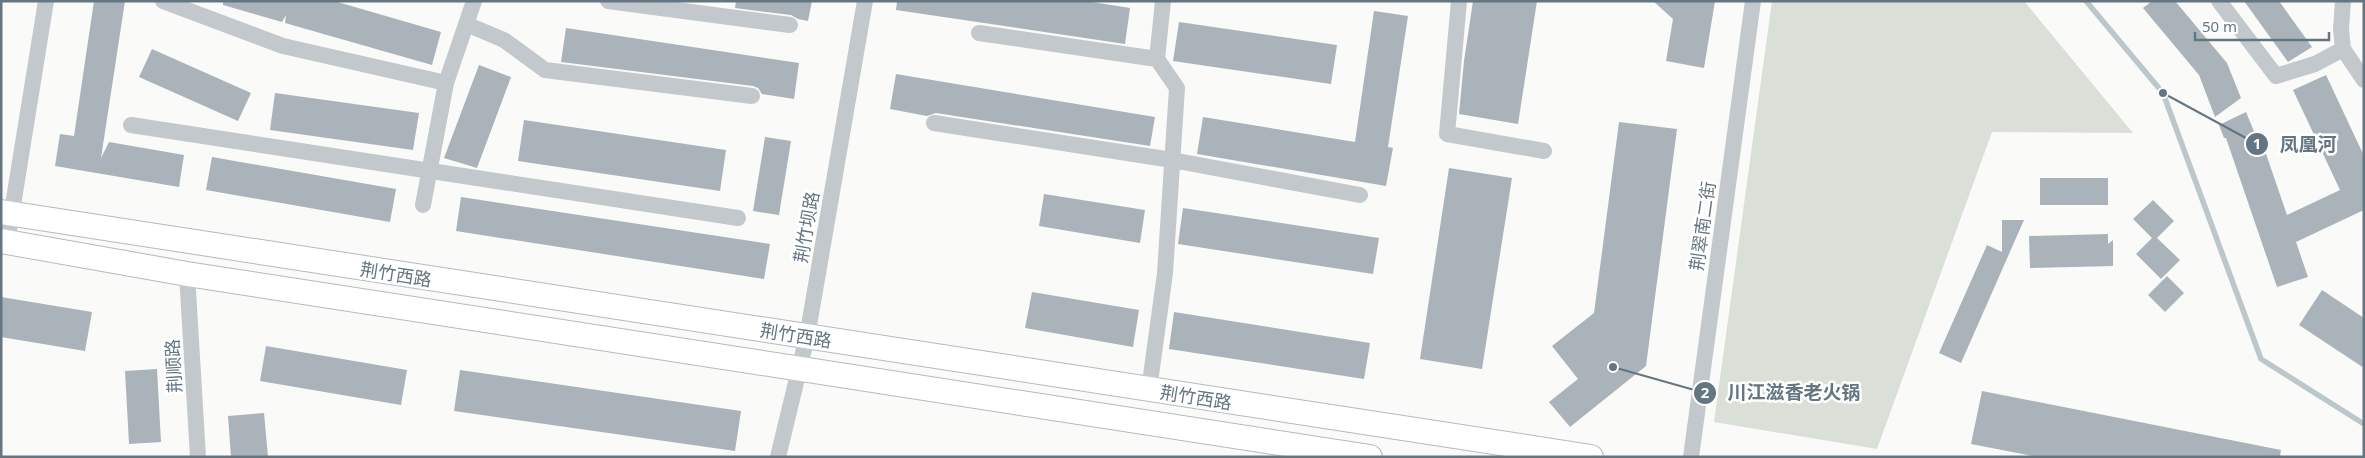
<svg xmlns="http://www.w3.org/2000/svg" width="2365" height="458" viewBox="0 0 2365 458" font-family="'Noto Sans','Noto Sans SC',sans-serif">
<rect width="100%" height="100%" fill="#fafaf8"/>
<path fill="#dadfd7" d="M 1772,1 L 2024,1 L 2133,133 L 1992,132 L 1877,449 L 1714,422 Z"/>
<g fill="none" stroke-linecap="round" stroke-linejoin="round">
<path stroke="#bbc7cb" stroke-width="5.5" d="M 2086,1 L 2163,93 L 2261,359 L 2364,424"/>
</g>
<path fill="#aab3b9" d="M 94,1 L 125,1 L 101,158 L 109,142 L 184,155 L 179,187 L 55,166 L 60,134 L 74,136 Z
M 223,1 L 334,1 L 441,32 L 432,65 L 285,23 L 286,15 L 282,22 L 223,5 Z
M 736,1 L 812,1 L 808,21 L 798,19 L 791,15 L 735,8 Z
M 897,1 L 1086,1 L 1130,8 L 1125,44 L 896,10 Z
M 1473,1 L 1537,1 L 1518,124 L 1459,114 L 1464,61 Z
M 1653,1 L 1715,1 L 1704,68 L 1666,61 L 1673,19 Z
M 2152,1 L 2175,1 L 2227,63 L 2241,98 L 2215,117 L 2199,75 L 2143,8 Z
M 2244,1 L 2279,1 L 2312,47 L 2288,62 Z
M 1374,11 L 1408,16 L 1388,147 L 1393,148 L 1386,186 L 1197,154 L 1203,117 L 1355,142 Z
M 1179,22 L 1337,45 L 1331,84 L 1173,61 Z
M 566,28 L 799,63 L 794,99 L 762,94 L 758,88 L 753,86 L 561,62 Z
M 152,49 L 251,93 L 238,121 L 139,77 Z
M 479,65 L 511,77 L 477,168 L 444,158 Z
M 896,74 L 1155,117 L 1150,146 L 936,113 L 927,116 L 890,109 Z
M 2326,75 L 2364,156 L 2364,210 L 2296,242 L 2308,277 L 2277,287 L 2226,138 L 2224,138 L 2219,125 L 2246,112 L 2260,146 L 2263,145 L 2287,215 L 2340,190 L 2293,90 Z
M 275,93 L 419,113 L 413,150 L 270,130 Z
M 524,120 L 726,150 L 720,191 L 518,161 Z
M 1619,122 L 1677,129 L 1646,366 L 1570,427 L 1549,402 L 1578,379 L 1552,346 L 1594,313 Z
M 765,137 L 791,141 L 779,215 L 753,211 Z
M 212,157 L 396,189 L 390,222 L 206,190 Z
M 1449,168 L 1512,178 L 1482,369 L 1420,359 Z
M 2040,178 L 2108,178 L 2108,205 L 2040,205 Z
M 1044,194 L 1145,210 L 1140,243 L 1039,226 Z
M 461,197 L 770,244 L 764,279 L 456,231 Z
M 2153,200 L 2174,221 L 2157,238 L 2180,260 L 2161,279 L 2136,254 L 2152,238 L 2133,219 Z
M 1183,208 L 1379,238 L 1373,274 L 1178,244 Z
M 2002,220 L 2024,220 L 1961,363 L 1939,353 L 1987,245 L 2002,252 Z
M 2108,234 L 2108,244 L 2113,240 L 2113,266 L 2030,268 L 2029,236 Z
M 2167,276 L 2184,293 L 2165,312 L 2148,295 Z
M 2322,290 L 2364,318 L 2364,368 L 2299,325 Z
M 1032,292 L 1139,310 L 1133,347 L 1025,328 Z
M 1,297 L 92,312 L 85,351 L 1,337 Z
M 1174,312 L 1370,343 L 1364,379 L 1169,349 Z
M 266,346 L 407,370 L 401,405 L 260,381 Z
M 157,369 L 161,442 L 129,444 L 125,371 Z
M 460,370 L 741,411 L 735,451 L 454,411 Z
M 1982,391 L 2281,450 L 2280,457 L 2038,457 L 1971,444 Z
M 264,413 L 268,457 L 231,457 L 228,416 Z"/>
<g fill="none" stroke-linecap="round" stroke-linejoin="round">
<g stroke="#b3babf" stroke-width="26">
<path id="secondary" d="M 1,212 L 1591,457
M 1,241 L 187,274 L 1370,457"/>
</g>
<path stroke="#c3c8cc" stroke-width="16" d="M 163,1 L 283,46 L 446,83 L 474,1
M 608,1 L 790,25
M 1459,1 L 1447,134 L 1544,151
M 2219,1 L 2276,76 L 2315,64 L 2343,49 L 2341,29 L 2343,1
M 466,24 L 504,40 L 545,70 L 752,96
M 979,33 L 1157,59
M 2343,49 L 2364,80
M 934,123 L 1172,160 L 1360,195
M 131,125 L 738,218
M 423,205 L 446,83
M 7,242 L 46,1
M 187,274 L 198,457
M 1149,390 L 1165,273 L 1177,88 L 1157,59 L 1163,1
M 778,457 L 807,337 L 865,1
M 1691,457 L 1753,1"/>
<use href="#secondary" stroke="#fff" stroke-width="24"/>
</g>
<g text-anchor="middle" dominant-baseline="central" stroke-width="5" stroke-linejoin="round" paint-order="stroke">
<g font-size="18" fill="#657683" stroke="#fff">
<text transform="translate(1702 226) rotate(-82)">荆翠南二街</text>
<text transform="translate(806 227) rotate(-80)">荆竹坝路</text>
<text transform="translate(396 274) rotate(9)">荆竹西路</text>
<text transform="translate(796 335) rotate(9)">荆竹西路</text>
<text transform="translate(173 366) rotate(-93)">荆顺路</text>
<text transform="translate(1196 397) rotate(9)">荆竹西路</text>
</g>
</g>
<path fill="none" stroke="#657683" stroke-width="2" d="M2163 93L2257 144M1613 367L1705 393"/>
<g fill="#657683" stroke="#fff" stroke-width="2">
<circle cx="2163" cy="93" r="5"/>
<circle cx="1613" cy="367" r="5"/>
<circle cx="2257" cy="144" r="12"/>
<circle cx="1705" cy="393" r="12"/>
</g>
<g font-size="15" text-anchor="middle" font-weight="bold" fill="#fff">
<text x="2257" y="149">1</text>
<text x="1705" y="398">2</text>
</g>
<g font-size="19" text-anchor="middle" font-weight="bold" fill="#657683" stroke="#fff" stroke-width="5" stroke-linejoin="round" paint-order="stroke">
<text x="2308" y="151">凤凰河</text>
<text x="1794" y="399">川江滋香老火锅</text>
</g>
<rect width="2365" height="458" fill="none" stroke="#657683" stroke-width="5"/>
<path d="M2195 32v8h134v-8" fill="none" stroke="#657683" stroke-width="2.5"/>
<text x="2202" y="32" font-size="15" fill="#657683" stroke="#ffffff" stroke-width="4" paint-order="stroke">50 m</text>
</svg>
